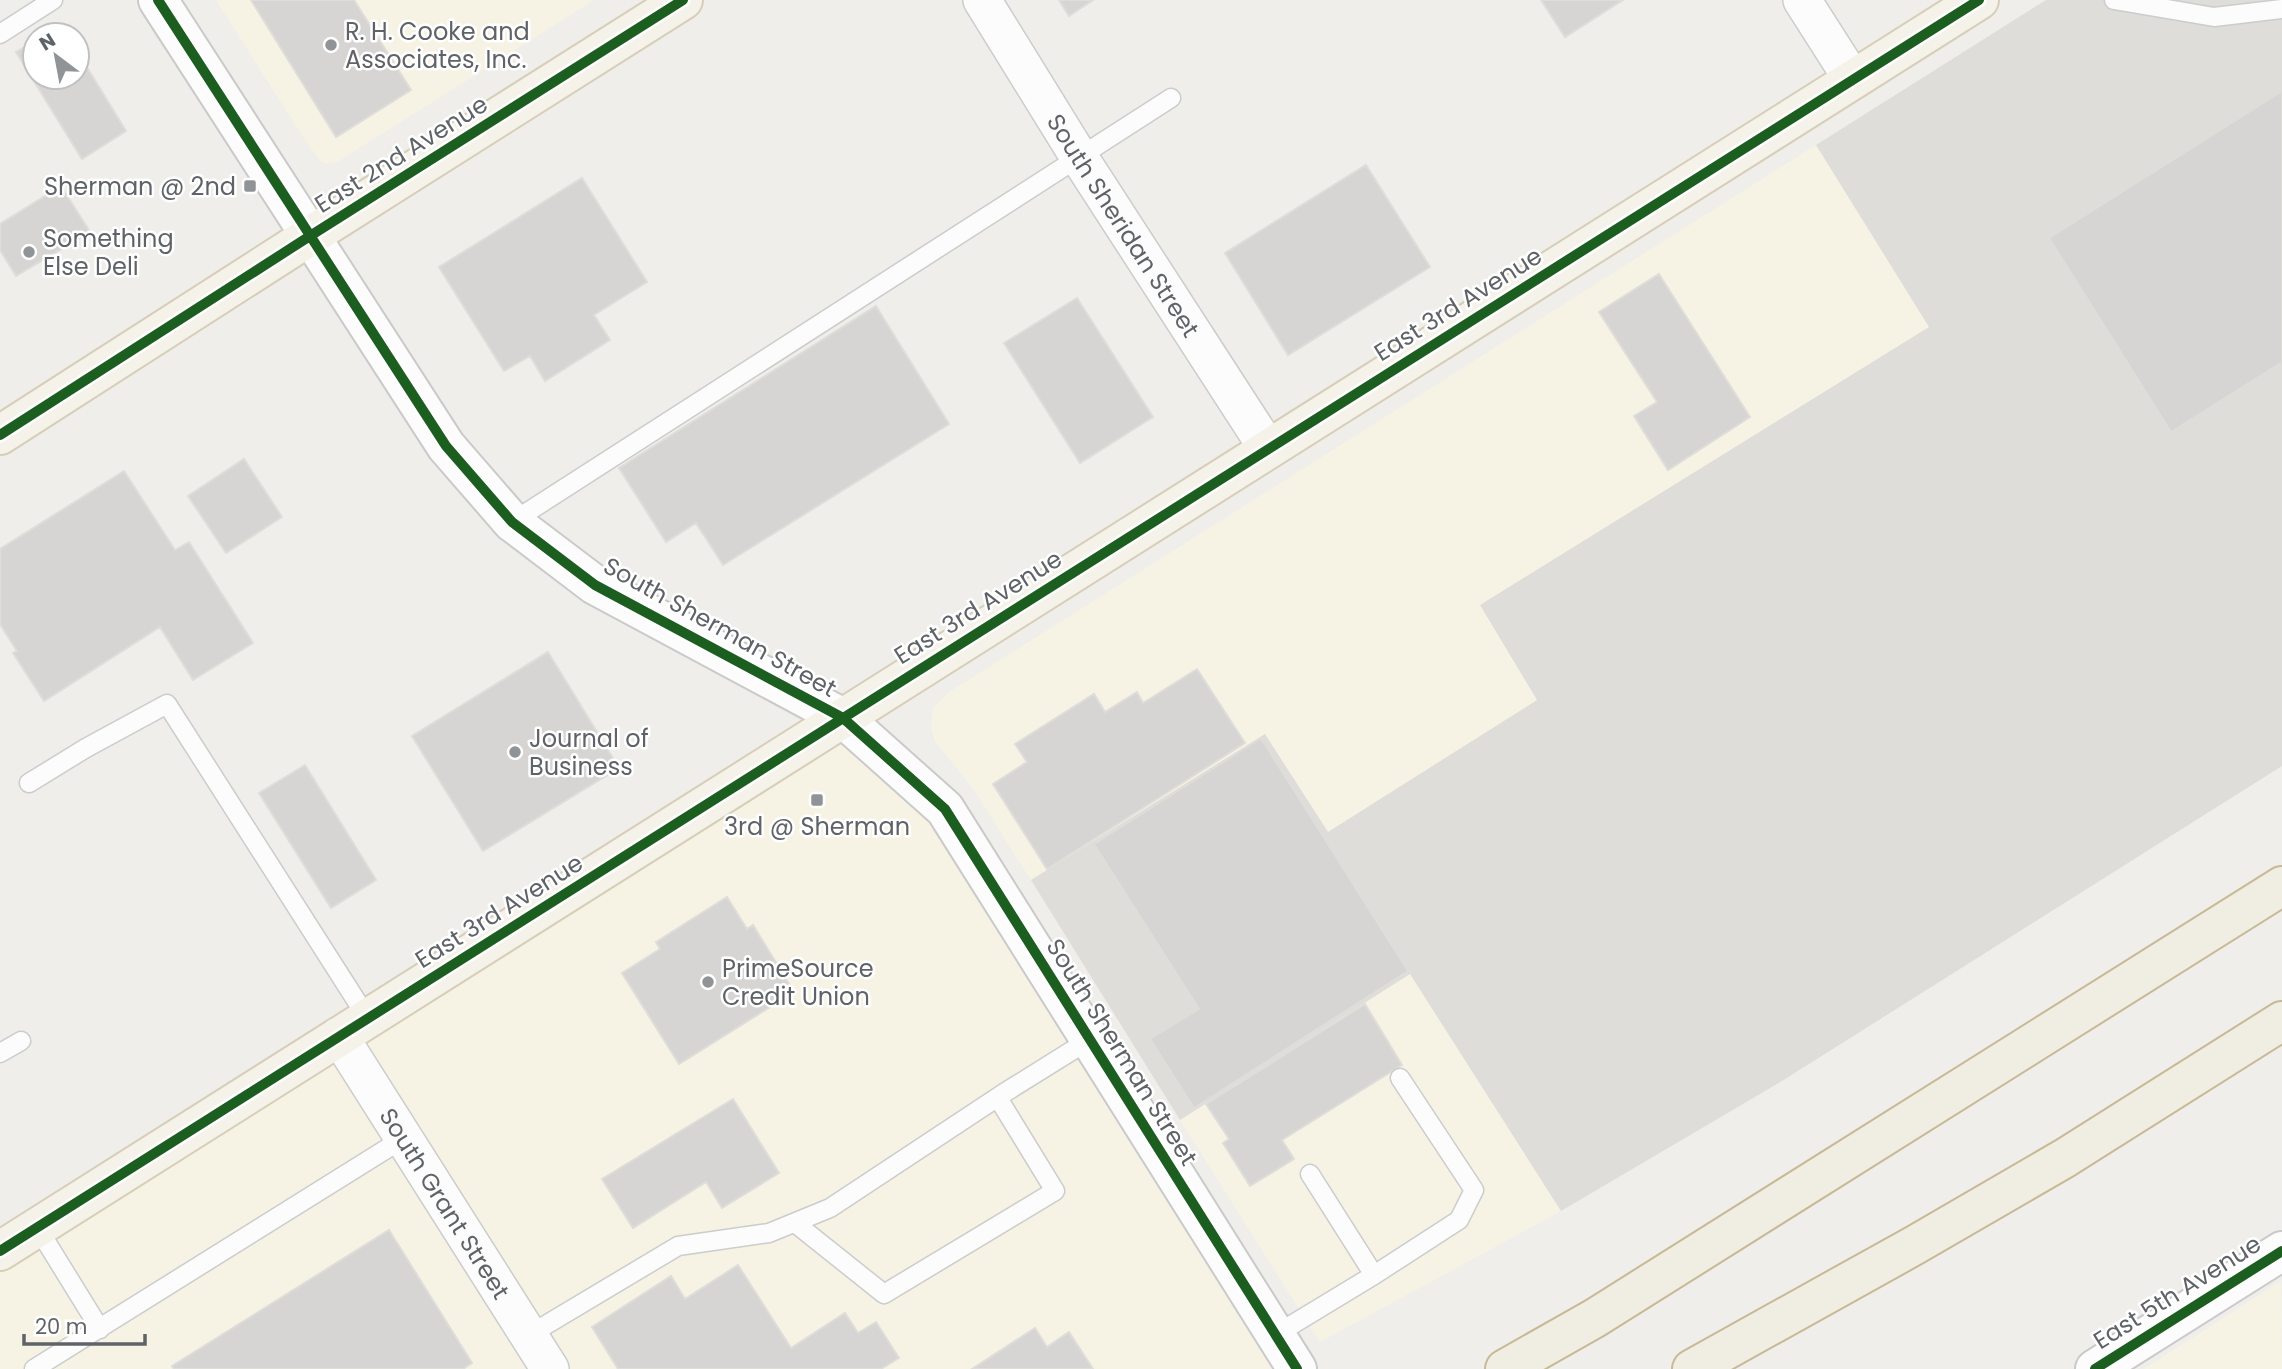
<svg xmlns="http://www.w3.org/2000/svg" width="2282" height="1369" viewBox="0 0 2282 1369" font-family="Poppins,sans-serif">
<rect width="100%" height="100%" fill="#efeeea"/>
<path fill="#f7f3e4" d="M 216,0 L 594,0 L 337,162 L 326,164 L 320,160 L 305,140 Z
M 1816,145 L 1929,327 L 1480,605 L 1538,700 L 1328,832 L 1265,734 L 1031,880 L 974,790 L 935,741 L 931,726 L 933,708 L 948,693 Z
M 843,718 L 945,809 L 1295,1369 L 0,1369 L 0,1251 Z
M 1410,974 L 1561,1211 L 1320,1342 L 1180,1120 Z
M 2281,1281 L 2282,1369 L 2144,1369 Z"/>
<path fill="#dfddda" d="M 2046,0 L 2282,0 L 2282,766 L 1782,1081 L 1561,1211 L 1410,974 L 1180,1120 L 1031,880 L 1265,734 L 1328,832 L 1537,700 L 1480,605 L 1929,327 L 1816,145 Z"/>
<path fill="#d6d5d3" stroke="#deddd9" stroke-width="2" d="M 251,0 L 354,0 L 411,90 L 336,137 Z
M 1059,0 L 1093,0 L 1069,16 Z
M 1541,0 L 1623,0 L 1565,37 Z
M 61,25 L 67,35 L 44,35 Z
M 35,41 L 35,77 L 77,77 L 77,51 L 126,131 L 82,159 L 16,52 Z
M 2282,91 L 2282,365 L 2281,363 L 2171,432 L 2049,238 Z
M 1366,165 L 1430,267 L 1288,355 L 1225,253 Z
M 582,178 L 647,282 L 594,315 L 610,340 L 545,381 L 530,356 L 504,371 L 439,267 Z
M 61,186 L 90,232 L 16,276 L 0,250 L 0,224 Z
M 1659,274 L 1750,417 L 1668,470 L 1634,416 L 1657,402 L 1599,312 Z
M 1077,298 L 1153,417 L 1080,463 L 1004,343 Z
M 876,306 L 949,424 L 723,565 L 696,523 L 666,542 L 619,468 Z
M 244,459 L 282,517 L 226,553 L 188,496 Z
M 124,471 L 175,550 L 189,542 L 253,643 L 193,680 L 160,627 L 44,701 L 13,653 L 17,651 L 0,624 L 0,549 Z
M 548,652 L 619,768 L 483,851 L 412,736 Z
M 1197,669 L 1245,743 L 1047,869 L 993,784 L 1027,762 L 1015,744 L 1094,694 L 1105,712 L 1137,692 L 1143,703 Z
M 1261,738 L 1408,971 L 1194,1108 L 1150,1039 L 1199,1009 L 1094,844 Z
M 305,765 L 376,880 L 331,908 L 259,793 Z
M 727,897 L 747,929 L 753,925 L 794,992 L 679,1064 L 622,973 L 660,949 L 656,942 Z
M 1365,1004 L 1402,1065 L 1282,1140 L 1294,1159 L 1250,1186 L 1223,1143 L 1229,1139 L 1206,1104 Z
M 733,1099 L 779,1173 L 722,1208 L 706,1182 L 633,1228 L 602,1179 Z
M 389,1230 L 472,1363 L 463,1369 L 174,1369 L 172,1366 Z
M 738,1265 L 791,1348 L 845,1313 L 858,1333 L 876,1322 L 899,1358 L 881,1369 L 618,1369 L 592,1327 L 671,1276 L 685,1299 Z
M 1035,1328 L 1047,1347 L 1069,1332 L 1093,1369 L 972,1369 Z"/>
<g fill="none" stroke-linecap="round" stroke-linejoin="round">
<g stroke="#cbcccc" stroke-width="21">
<path id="lane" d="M 2114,0 L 2214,17 L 2282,9
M 0,34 L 53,0
M 512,522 L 1171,98
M 29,783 L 86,748 L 167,704 L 368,1019
M 0,1053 L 21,1041
M 795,1223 L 884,1294 L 1055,1191 L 998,1098
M 37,1227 L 100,1329
M 1374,1275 L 1459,1220 L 1474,1190 L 1400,1078
M 529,1335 L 678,1246 L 769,1233 L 830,1208 L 1004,1093 L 1089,1040
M 1275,1335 L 1374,1275 L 1310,1174
M 34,1369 L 404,1138"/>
</g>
<g stroke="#cbcccc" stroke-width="40">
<g id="street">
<path id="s1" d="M 982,0 L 1079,157 L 1268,449"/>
<path d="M 1802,0 L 1853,80"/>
<path id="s2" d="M 339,1036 L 550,1369"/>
</g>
</g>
<g stroke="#cacacb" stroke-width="42">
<path id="secondary" d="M 158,0 L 446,446 L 512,522 L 595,585 L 843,718 L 945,809 L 1297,1369
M 2095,1369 L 2282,1251"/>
</g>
<g stroke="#d7ceb8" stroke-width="42">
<path id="primary" d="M 0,435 L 310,236 L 683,0
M 0,1251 L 1979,0"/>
</g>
<g stroke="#c8b996" stroke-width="42">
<path id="highway" d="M 1505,1369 L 1595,1318 L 2282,886
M 1692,1369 L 1915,1245 L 2065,1158 L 2282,1021"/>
</g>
<use href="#lane" stroke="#fdfcfc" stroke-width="18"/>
<use href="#street" stroke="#fdfcfc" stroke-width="37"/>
<use href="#secondary" stroke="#fdfcfc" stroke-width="38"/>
<use href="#primary" stroke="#f4f2e9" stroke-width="38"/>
<use href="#highway" stroke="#f0ede3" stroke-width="38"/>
<g stroke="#fff" stroke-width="15">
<path id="cycleway" d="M 158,0 L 446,446 L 512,522 L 595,585 L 843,718 L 945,809 L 1297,1369
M 0,435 L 310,236 L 683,0
M 0,1251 L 1979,0
M 2095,1369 L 2282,1251"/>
</g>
<use href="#cycleway" stroke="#1b5e20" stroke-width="10"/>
</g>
<g fill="#919496" stroke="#fff" stroke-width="2.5">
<circle cx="331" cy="45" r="7"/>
<rect x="243" y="179" width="14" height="14" rx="3.5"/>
<circle cx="29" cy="252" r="7"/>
<circle cx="515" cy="752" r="7"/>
<rect x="810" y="793" width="14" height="14" rx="3.5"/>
<circle cx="708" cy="982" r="7"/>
</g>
<g text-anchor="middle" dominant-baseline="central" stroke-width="5" stroke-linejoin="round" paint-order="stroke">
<g font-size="24" fill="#5f6368" stroke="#fff" text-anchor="start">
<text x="345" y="31">R. H. Cooke and<tspan x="345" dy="28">Associates, Inc.</tspan></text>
<text x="236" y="186" text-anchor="end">Sherman @ 2nd</text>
<text x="43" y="238">Something<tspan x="43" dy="28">Else Deli</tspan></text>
<text x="529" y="738">Journal of<tspan x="529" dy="28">Business</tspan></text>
<text x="817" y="826" text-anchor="middle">3rd @ Sherman</text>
<text x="722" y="968">PrimeSource<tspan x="722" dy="28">Credit Union</tspan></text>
</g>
<g font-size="24" fill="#5f6368" stroke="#fff">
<text transform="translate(401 154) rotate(-32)">East 2nd Avenue</text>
<text stroke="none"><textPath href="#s1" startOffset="266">South Sheridan Street</textPath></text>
<text transform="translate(1458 304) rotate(-32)">East 3rd Avenue</text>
<text transform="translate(978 607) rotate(-32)">East 3rd Avenue</text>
<text transform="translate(720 627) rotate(29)">South Sherman Street</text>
<text transform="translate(499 911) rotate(-32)">East 3rd Avenue</text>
<text transform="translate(1122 1052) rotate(58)">South Sherman Street</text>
<text stroke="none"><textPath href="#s2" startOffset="198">South Grant Street</textPath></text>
<text transform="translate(2177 1292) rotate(-32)">East 5th Avenue</text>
</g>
</g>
<g transform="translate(56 56) rotate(328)"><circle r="33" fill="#ffffff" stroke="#bfc1c3" stroke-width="2"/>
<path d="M0-5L12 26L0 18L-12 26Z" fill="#919496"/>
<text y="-10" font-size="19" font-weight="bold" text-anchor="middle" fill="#5f6368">N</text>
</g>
<path d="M24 1334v10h121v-10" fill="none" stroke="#5f6368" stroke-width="3.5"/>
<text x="35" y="1334" font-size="21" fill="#5f6368" stroke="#ffffff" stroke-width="5" paint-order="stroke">20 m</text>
</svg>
